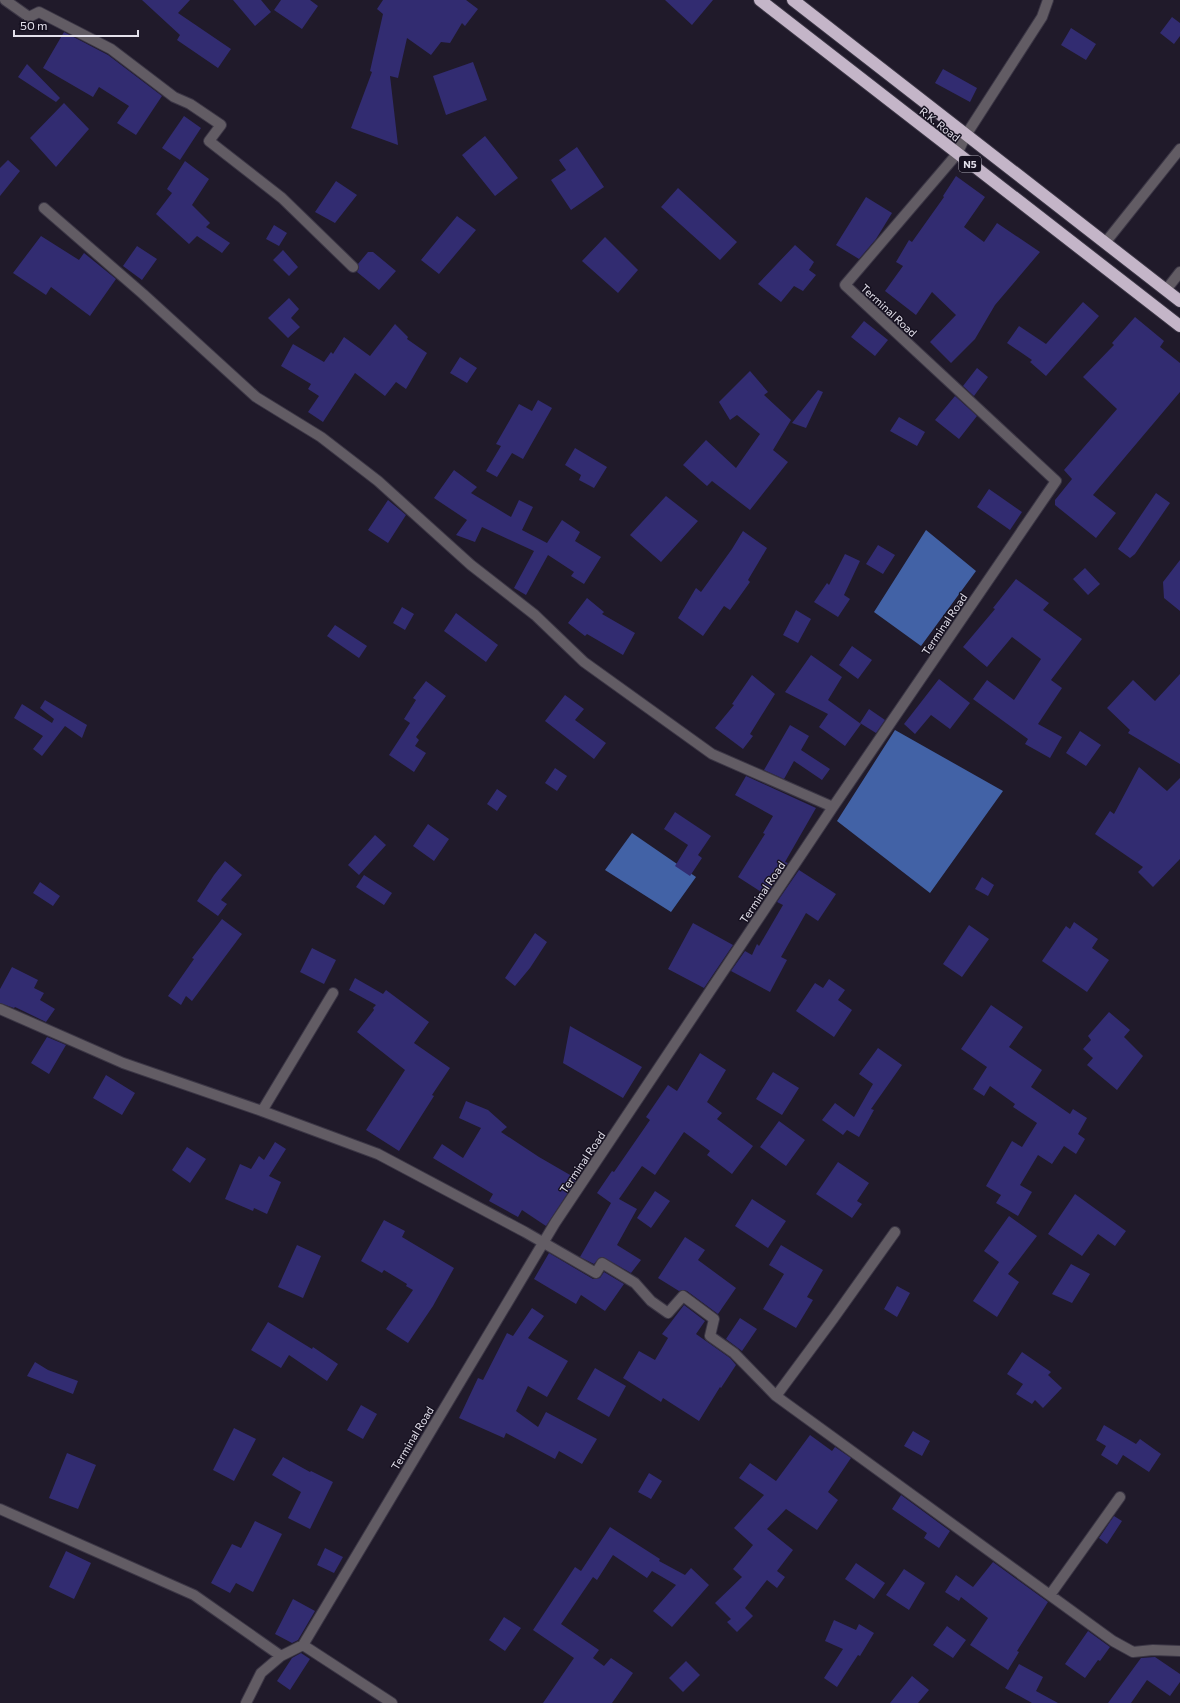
<svg xmlns="http://www.w3.org/2000/svg" width="1180" height="1703" viewBox="0 0 1180 1703" font-family="Commissioner,sans-serif">
<rect width="100%" height="100%" fill="#201a2a"/>
<path fill="#4262a6" d="M 926,530 L 976,571 L 921,646 L 874,612 Z
M 895,730 L 1003,791 L 930,893 L 837,821 Z
M 632,833 L 696,877 L 671,912 L 605,870 Z"/>
<path fill="#322c71" d="M 142,0 L 190,0 L 178,13 L 231,49 L 218,68 L 177,40 L 180,35 Z
M 233,0 L 261,0 L 271,12 L 255,26 Z
M 281,0 L 310,0 L 318,6 L 302,29 L 274,10 Z
M 383,0 L 466,0 L 478,9 L 465,26 L 462,23 L 450,43 L 441,42 L 431,55 L 407,38 L 398,78 L 390,76 L 398,145 L 351,128 L 372,72 L 370,71 L 383,14 L 377,9 Z
M 665,0 L 713,0 L 692,25 Z
M 1172,17 L 1180,23 L 1180,36 L 1174,44 L 1160,33 Z
M 1071,28 L 1096,44 L 1086,60 L 1061,45 Z
M 64,32 L 108,55 L 162,96 L 136,135 L 117,123 L 129,106 L 99,87 L 93,97 L 43,68 Z
M 473,62 L 487,100 L 446,115 L 433,76 Z
M 27,64 L 60,98 L 56,102 L 18,77 Z
M 943,69 L 977,88 L 970,102 L 935,83 Z
M 64,103 L 89,129 L 56,167 L 30,138 Z
M 184,116 L 201,128 L 180,160 L 162,148 Z
M 485,136 L 518,178 L 495,196 L 462,155 Z
M 577,147 L 604,187 L 571,210 L 551,180 L 566,170 L 559,160 Z
M 8,160 L 20,171 L 0,196 L 0,168 Z
M 185,161 L 209,179 L 192,205 L 210,223 L 206,227 L 230,243 L 222,253 L 197,236 L 189,244 L 156,214 L 172,193 L 167,189 Z
M 956,176 L 985,197 L 964,227 L 984,242 L 997,223 L 1040,252 L 995,305 L 975,339 L 951,363 L 930,342 L 956,315 L 932,292 L 916,315 L 885,291 L 903,266 L 896,262 L 909,240 L 912,242 L 944,197 L 943,196 Z
M 336,181 L 357,195 L 335,223 L 315,212 Z
M 678,188 L 737,242 L 720,260 L 661,207 Z
M 866,197 L 892,213 L 876,239 L 859,259 L 836,245 Z
M 457,216 L 476,230 L 439,274 L 421,260 Z
M 274,225 L 287,233 L 279,246 L 266,239 Z
M 41,236 L 79,260 L 84,253 L 116,279 L 90,316 L 51,287 L 46,295 L 13,273 Z
M 605,237 L 638,270 L 618,293 L 582,261 Z
M 795,245 L 814,262 L 809,270 L 816,275 L 803,291 L 794,286 L 781,302 L 758,284 Z
M 137,246 L 157,259 L 142,280 L 123,266 Z
M 283,250 L 298,267 L 289,276 L 273,260 Z
M 368,252 L 373,252 L 396,271 L 379,290 L 357,272 L 359,268 L 358,264 Z
M 289,298 L 299,309 L 291,318 L 300,327 L 288,338 L 268,318 Z
M 1083,302 L 1099,316 L 1046,376 L 1030,362 L 1032,360 L 1007,343 L 1019,326 L 1046,344 Z
M 1135,317 L 1164,341 L 1160,347 L 1180,363 L 1180,392 L 1093,495 L 1116,513 L 1096,538 L 1055,505 L 1055,500 L 1072,479 L 1064,470 L 1117,409 L 1083,377 L 1114,345 L 1112,343 Z
M 864,321 L 888,340 L 875,356 L 851,337 Z
M 395,324 L 408,337 L 407,339 L 427,353 L 406,389 L 396,382 L 385,396 L 355,373 L 323,422 L 308,412 L 319,396 L 308,389 L 311,384 L 281,366 L 293,344 L 324,362 L 331,352 L 333,354 L 344,337 L 370,356 Z
M 460,357 L 477,368 L 467,383 L 450,373 Z
M 977,368 L 988,377 L 974,396 L 963,386 Z
M 750,371 L 768,392 L 764,395 L 791,420 L 773,450 L 788,462 L 750,510 L 712,481 L 707,486 L 683,465 L 706,440 L 736,468 L 760,434 L 737,415 L 730,420 L 719,402 Z
M 818,390 L 823,392 L 806,428 L 792,423 Z
M 955,396 L 977,416 L 959,439 L 935,420 Z
M 538,400 L 552,408 L 523,459 L 512,453 L 497,477 L 486,471 L 501,446 L 496,444 L 519,404 L 532,411 Z
M 899,417 L 925,432 L 917,446 L 890,431 Z
M 575,448 L 607,467 L 594,488 L 579,480 L 581,475 L 565,465 Z
M 454,470 L 477,487 L 471,493 L 511,517 L 519,500 L 533,507 L 522,530 L 547,543 L 562,520 L 580,532 L 575,541 L 601,557 L 584,584 L 571,576 L 574,572 L 548,555 L 526,595 L 514,588 L 534,551 L 482,527 L 475,542 L 456,535 L 467,520 L 434,498 Z
M 989,489 L 1022,512 L 1010,530 L 977,507 Z
M 1156,493 L 1170,503 L 1135,554 L 1130,558 L 1118,549 Z
M 666,496 L 698,521 L 661,562 L 630,535 Z
M 388,500 L 406,515 L 388,543 L 368,530 Z
M 743,531 L 767,548 L 748,580 L 750,582 L 730,610 L 724,606 L 703,636 L 678,618 L 696,588 L 701,592 L 732,549 Z
M 878,545 L 895,555 L 883,574 L 866,564 Z
M 845,554 L 860,561 L 844,595 L 850,599 L 838,617 L 814,602 L 827,583 L 829,585 Z
M 1180,560 L 1180,611 L 1164,598 L 1163,582 Z
M 1085,568 L 1100,584 L 1088,595 L 1073,579 Z
M 1016,579 L 1049,603 L 1043,610 L 1082,639 L 1051,680 L 1062,688 L 1038,724 L 1062,737 L 1050,758 L 1025,744 L 1028,739 L 973,699 L 987,680 L 1014,700 L 1041,659 L 1012,637 L 987,667 L 963,647 L 995,609 L 993,608 Z
M 587,598 L 604,612 L 602,614 L 635,633 L 623,655 L 587,634 L 585,636 L 568,623 Z
M 402,607 L 414,614 L 405,630 L 393,623 Z
M 796,610 L 811,619 L 798,643 L 783,635 Z
M 456,613 L 498,645 L 486,662 L 444,631 Z
M 335,625 L 367,646 L 359,658 L 327,636 Z
M 852,646 L 872,660 L 858,679 L 839,665 Z
M 811,655 L 842,677 L 828,700 L 861,724 L 845,746 L 819,727 L 828,714 L 785,692 Z
M 1180,674 L 1180,764 L 1128,733 L 1130,730 L 1107,708 L 1133,680 L 1155,701 Z
M 752,675 L 775,694 L 750,734 L 753,736 L 743,749 L 715,728 L 734,705 L 732,704 Z
M 939,679 L 970,703 L 950,729 L 931,715 L 915,734 L 904,724 Z
M 426,681 L 446,696 L 416,737 L 419,740 L 415,746 L 426,753 L 414,772 L 389,755 L 410,723 L 404,719 L 416,700 L 413,698 Z
M 565,695 L 584,709 L 575,720 L 606,743 L 594,759 L 545,721 Z
M 45,700 L 87,725 L 82,738 L 65,726 L 42,756 L 33,749 L 43,736 L 14,718 L 22,704 L 52,723 L 54,719 L 40,708 Z
M 869,709 L 885,720 L 876,733 L 860,723 Z
M 790,725 L 809,736 L 801,750 L 830,769 L 822,780 L 794,761 L 784,779 L 764,770 Z
M 1080,731 L 1101,745 L 1086,766 L 1066,753 Z
M 1139,767 L 1167,791 L 1180,778 L 1180,859 L 1153,887 L 1138,872 L 1143,867 L 1095,834 L 1110,811 L 1114,814 Z
M 555,768 L 567,776 L 557,791 L 545,783 Z
M 746,776 L 816,808 L 785,862 L 788,863 L 766,895 L 738,877 L 765,834 L 763,833 L 773,816 L 735,795 Z
M 497,789 L 507,796 L 497,811 L 487,804 Z
M 675,812 L 711,836 L 698,855 L 702,858 L 690,876 L 675,866 L 688,845 L 664,829 Z
M 428,824 L 449,839 L 434,861 L 413,846 Z
M 375,835 L 386,845 L 359,875 L 348,865 Z
M 225,861 L 242,875 L 221,900 L 227,904 L 218,916 L 197,901 L 214,875 Z
M 799,870 L 836,894 L 818,921 L 806,913 L 781,957 L 787,960 L 770,992 L 731,971 L 745,951 L 752,955 L 757,944 L 759,946 L 783,905 L 777,902 Z
M 364,875 L 392,893 L 384,905 L 356,887 Z
M 982,877 L 994,885 L 988,896 L 975,889 Z
M 40,882 L 60,896 L 53,906 L 33,893 Z
M 222,919 L 242,934 L 192,1001 L 186,996 L 181,1005 L 168,996 L 194,959 L 192,958 Z
M 1074,922 L 1098,939 L 1092,948 L 1109,960 L 1087,992 L 1042,961 L 1066,926 L 1070,929 Z
M 693,923 L 733,945 L 704,988 L 668,969 Z
M 969,925 L 989,939 L 962,977 L 943,964 Z
M 535,933 L 547,942 L 530,968 L 515,986 L 505,978 Z
M 312,948 L 336,960 L 324,984 L 300,972 Z
M 12,967 L 38,980 L 34,988 L 44,993 L 40,1000 L 55,1009 L 46,1022 L 15,1007 L 14,1008 L 0,1003 L 0,989 Z
M 355,978 L 383,994 L 386,990 L 429,1022 L 414,1043 L 450,1068 L 432,1095 L 434,1096 L 399,1151 L 366,1130 L 405,1070 L 357,1032 L 374,1010 L 373,1008 L 376,1005 L 349,990 Z
M 829,979 L 845,990 L 838,1000 L 852,1010 L 834,1037 L 796,1011 L 815,983 L 823,988 Z
M 991,1005 L 1023,1027 L 1009,1047 L 1042,1070 L 1031,1087 L 1070,1114 L 1073,1109 L 1087,1118 L 1078,1134 L 1085,1139 L 1076,1154 L 1064,1146 L 1052,1164 L 1038,1155 L 1020,1185 L 1032,1192 L 1018,1216 L 996,1203 L 1001,1195 L 986,1186 L 1012,1141 L 1022,1147 L 1037,1123 L 1013,1107 L 1015,1104 L 990,1086 L 984,1096 L 973,1089 L 987,1067 L 961,1049 Z
M 1109,1012 L 1130,1030 L 1124,1037 L 1143,1056 L 1117,1090 L 1087,1065 L 1093,1058 L 1083,1049 L 1091,1040 L 1088,1036 Z
M 570,1026 L 642,1067 L 623,1098 L 563,1063 Z
M 47,1037 L 66,1045 L 49,1074 L 31,1063 Z
M 878,1048 L 902,1065 L 871,1109 L 874,1110 L 859,1137 L 847,1130 L 843,1135 L 822,1120 L 835,1103 L 854,1117 L 873,1084 L 859,1074 Z
M 700,1053 L 726,1070 L 707,1102 L 722,1113 L 717,1119 L 753,1146 L 732,1174 L 707,1155 L 710,1151 L 684,1132 L 655,1175 L 642,1166 L 619,1199 L 637,1209 L 617,1245 L 641,1260 L 631,1273 L 603,1257 L 599,1258 L 594,1264 L 580,1257 L 611,1203 L 597,1193 L 612,1171 L 614,1172 L 650,1120 L 646,1117 L 668,1085 L 677,1091 Z
M 773,1072 L 799,1088 L 782,1115 L 756,1099 Z
M 106,1075 L 135,1093 L 122,1115 L 93,1098 Z
M 466,1101 L 488,1110 L 507,1127 L 501,1132 L 539,1157 L 577,1179 L 546,1226 L 522,1210 L 518,1217 L 489,1201 L 493,1194 L 433,1158 L 442,1144 L 463,1158 L 481,1128 L 459,1118 Z
M 779,1121 L 805,1140 L 786,1166 L 760,1147 Z
M 275,1142 L 286,1149 L 269,1176 L 281,1182 L 267,1214 L 254,1208 L 253,1211 L 225,1199 L 240,1164 L 251,1169 L 259,1156 L 264,1160 Z
M 187,1147 L 206,1159 L 190,1183 L 172,1170 Z
M 838,1162 L 869,1183 L 857,1201 L 862,1204 L 852,1218 L 816,1194 Z
M 655,1191 L 670,1201 L 651,1228 L 637,1218 Z
M 1075,1194 L 1126,1231 L 1115,1246 L 1098,1234 L 1082,1256 L 1048,1234 Z
M 752,1199 L 786,1221 L 768,1248 L 735,1226 Z
M 1009,1216 L 1037,1236 L 1008,1274 L 1019,1282 L 997,1317 L 973,1301 L 999,1262 L 984,1251 Z
M 384,1220 L 405,1231 L 402,1237 L 454,1268 L 433,1306 L 408,1343 L 386,1329 L 413,1290 L 406,1286 L 407,1284 L 384,1270 L 382,1273 L 361,1261 Z
M 685,1237 L 705,1250 L 698,1260 L 736,1288 L 718,1314 L 687,1291 L 684,1290 L 679,1291 L 658,1278 Z
M 297,1245 L 321,1256 L 303,1298 L 278,1287 Z
M 781,1245 L 823,1270 L 807,1297 L 813,1300 L 796,1328 L 763,1309 L 784,1274 L 769,1265 Z
M 549,1253 L 593,1279 L 600,1278 L 604,1272 L 624,1284 L 605,1311 L 581,1295 L 576,1304 L 534,1279 Z
M 1071,1264 L 1090,1274 L 1072,1303 L 1052,1294 Z
M 897,1286 L 910,1293 L 897,1317 L 884,1309 Z
M 684,1305 L 705,1321 L 696,1334 L 730,1358 L 736,1365 L 721,1388 L 720,1387 L 699,1421 L 663,1398 L 661,1402 L 623,1378 L 639,1351 L 655,1360 L 668,1338 L 662,1334 Z
M 532,1308 L 544,1316 L 528,1338 L 568,1361 L 547,1397 L 528,1386 L 516,1411 L 538,1427 L 546,1412 L 597,1439 L 582,1464 L 559,1451 L 555,1459 L 506,1433 L 504,1438 L 459,1418 L 478,1378 L 483,1380 L 507,1333 L 513,1336 Z
M 740,1318 L 757,1329 L 742,1351 L 726,1339 Z
M 268,1322 L 312,1349 L 313,1347 L 338,1364 L 327,1381 L 289,1355 L 281,1368 L 251,1350 Z
M 1022,1352 L 1051,1372 L 1048,1375 L 1062,1388 L 1043,1408 L 1035,1400 L 1032,1404 L 1016,1394 L 1023,1384 L 1007,1374 Z
M 35,1362 L 48,1370 L 78,1381 L 73,1394 L 27,1376 Z
M 595,1368 L 626,1386 L 609,1417 L 577,1399 Z
M 361,1405 L 377,1414 L 363,1439 L 347,1430 Z
M 1104,1425 L 1136,1444 L 1140,1439 L 1161,1454 L 1149,1472 L 1123,1455 L 1117,1465 L 1101,1455 L 1106,1446 L 1096,1440 Z
M 234,1428 L 256,1439 L 234,1481 L 213,1470 Z
M 913,1431 L 930,1441 L 922,1456 L 904,1446 Z
M 810,1435 L 832,1451 L 835,1447 L 851,1458 L 828,1492 L 838,1500 L 817,1530 L 786,1509 L 767,1529 L 793,1550 L 777,1571 L 785,1577 L 777,1588 L 767,1580 L 745,1608 L 753,1616 L 737,1632 L 727,1622 L 731,1619 L 715,1603 L 742,1577 L 733,1569 L 753,1545 L 734,1528 L 764,1495 L 739,1478 L 750,1463 L 776,1481 Z
M 67,1453 L 96,1465 L 78,1509 L 49,1498 Z
M 283,1457 L 310,1472 L 311,1471 L 333,1482 L 310,1529 L 288,1518 L 301,1492 L 272,1475 Z
M 649,1473 L 662,1481 L 651,1499 L 638,1492 Z
M 901,1495 L 950,1531 L 939,1548 L 924,1538 L 927,1533 L 892,1509 Z
M 1114,1516 L 1122,1521 L 1107,1544 L 1099,1538 Z
M 255,1521 L 282,1534 L 253,1592 L 236,1583 L 230,1593 L 211,1583 L 232,1544 L 241,1548 Z
M 610,1527 L 660,1559 L 659,1561 L 685,1575 L 691,1568 L 709,1585 L 672,1627 L 653,1611 L 676,1585 L 652,1571 L 647,1578 L 613,1555 L 597,1580 L 593,1577 L 561,1624 L 599,1650 L 593,1658 L 604,1666 L 611,1658 L 633,1673 L 612,1703 L 543,1703 L 574,1658 L 533,1630 L 575,1567 L 581,1571 Z
M 325,1548 L 343,1557 L 334,1573 L 317,1565 Z
M 66,1551 L 91,1563 L 74,1599 L 49,1587 Z
M 993,1562 L 1048,1602 L 1017,1651 L 1019,1652 L 1008,1670 L 970,1645 L 988,1618 L 961,1597 L 959,1601 L 945,1592 L 956,1575 L 973,1587 Z
M 856,1563 L 885,1583 L 874,1599 L 845,1579 Z
M 904,1569 L 925,1583 L 909,1610 L 886,1595 Z
M 293,1599 L 315,1611 L 298,1640 L 292,1643 L 275,1634 Z
M 504,1617 L 521,1628 L 505,1651 L 489,1640 Z
M 834,1620 L 856,1630 L 859,1624 L 874,1633 L 860,1656 L 858,1655 L 837,1687 L 824,1678 L 843,1649 L 825,1641 Z
M 947,1626 L 966,1640 L 953,1658 L 933,1645 Z
M 1088,1631 L 1110,1647 L 1100,1661 L 1098,1660 L 1085,1678 L 1065,1664 Z
M 301,1653 L 310,1659 L 290,1690 L 277,1681 L 292,1658 Z
M 1155,1657 L 1180,1674 L 1180,1682 L 1170,1696 L 1147,1680 L 1131,1703 L 1108,1703 L 1141,1658 Z
M 686,1661 L 700,1675 L 683,1692 L 669,1678 Z
M 1019,1664 L 1043,1677 L 1036,1691 L 1058,1703 L 1032,1703 L 1005,1688 Z
M 912,1676 L 929,1690 L 918,1703 L 890,1703 Z"/>
<g fill="none" stroke-linecap="round" stroke-linejoin="round">
<g stroke="#3b3645" stroke-width="12">
<path id="street" d="M 5,0 L 29,17 L 39,12 L 111,49 L 174,97 L 190,104 L 221,125 L 209,141 L 282,198 L 353,267
M 44,208 L 143,294 L 256,397 L 321,437 L 378,481 L 471,565 L 535,615 L 584,662 L 712,754 L 833,807
M 1105,243 L 1180,149
M 1166,290 L 1180,272
M 0,1009 L 123,1063 L 262,1111 L 378,1154 L 525,1232 L 596,1273 L 602,1263 L 635,1283 L 651,1301 L 668,1313 L 683,1296 L 714,1319 L 710,1336 L 734,1353 L 776,1396 L 1113,1641 L 1133,1652 L 1153,1650 L 1180,1651
M 262,1111 L 333,993
M 776,1396 L 833,1319 L 895,1232
M 0,1509 L 194,1595 L 281,1656
M 1050,1595 L 1120,1497
M 303,1645 L 392,1703
M 246,1703 L 261,1673 L 281,1656 L 303,1645 L 555,1223 L 833,807 L 1056,481 L 845,285 L 957,154 L 966,135 L 1042,17 L 1048,0"/>
</g>
<g stroke="#3b3645" stroke-width="14">
<path id="highway" d="M 760,0 L 1180,326
M 793,0 L 1180,301"/>
</g>
<use href="#street" stroke="#625c64" stroke-width="10"/>
<use href="#highway" stroke="#c4b5c8" stroke-width="12"/>
</g>
<g text-anchor="middle" dominant-baseline="central" stroke-width="3" stroke-linejoin="round" paint-order="stroke">
<rect fill="#161120" stroke="#a6a3af" stroke-width="1" x="959" y="156" width="22" height="16" rx="3"/>
<g font-size="10" font-weight="bold" fill="#e4e1ec">
<text x="970" y="164">N5</text>
</g>
<g font-size="11" fill="#e4e1ec" stroke="#161120">
<text transform="translate(940 124) rotate(38)">R.K. Road</text>
<text transform="translate(889 310) rotate(43)">Terminal Road</text>
<text transform="translate(944 624) rotate(-56)">Terminal Road</text>
<text transform="translate(762 892) rotate(-56)">Terminal Road</text>
<text transform="translate(582 1162) rotate(-56)">Terminal Road</text>
<text transform="translate(412 1438) rotate(-59)">Terminal Road</text>
</g>
</g>
<path d="M14 30v6h124v-6" fill="none" stroke="#e4e1ec" stroke-width="2"/>
<text x="20" y="30" font-size="12" fill="#e4e1ec" stroke="#161120" stroke-width="3" paint-order="stroke">50 m</text>
</svg>
